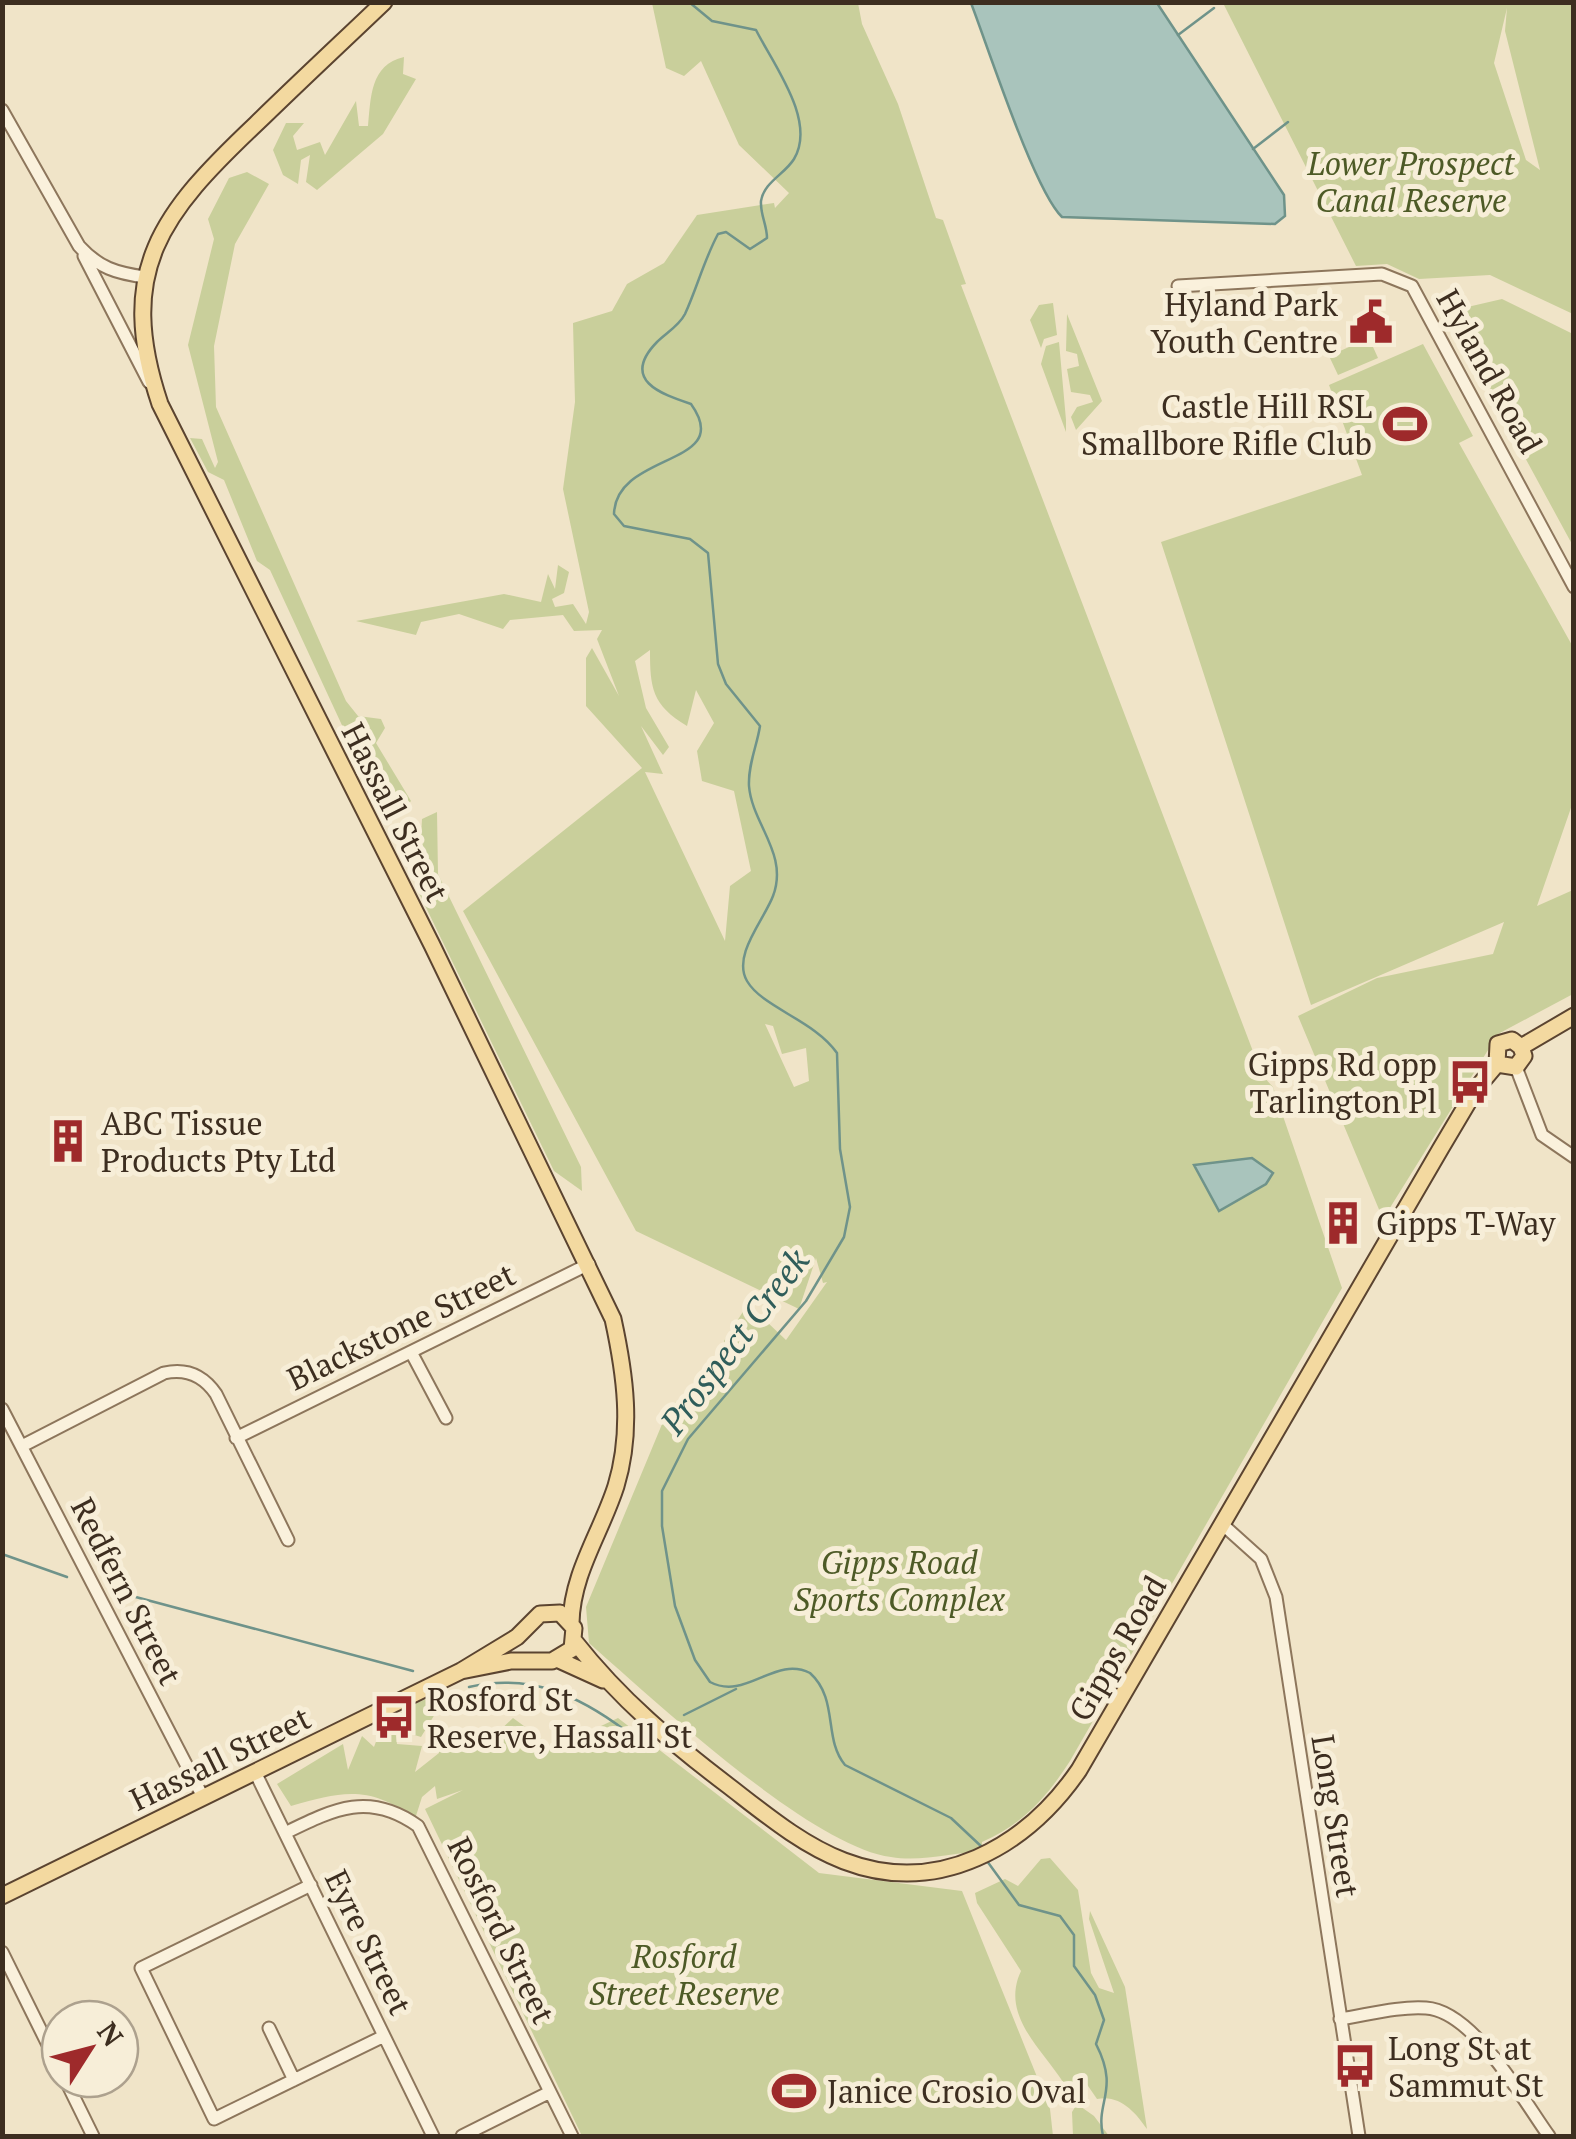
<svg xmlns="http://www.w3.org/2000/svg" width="1576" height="2139" viewBox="0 0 1576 2139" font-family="'PT Serif',serif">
<rect width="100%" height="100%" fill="#f0e4c8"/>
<path fill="#c9cf9b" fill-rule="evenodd" d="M 652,3 L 858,3 L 862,24 L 898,104 L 936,218 L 943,220 L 966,284 L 961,285 L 1262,1075 L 1273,1087 L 1342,1288 L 1070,1761 C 1046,1798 1023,1824 982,1842 L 982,1851 C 954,1853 920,1862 891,1857 C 810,1846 654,1700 589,1643 L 586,1607 L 670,1405 L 708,1385 L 730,1355 L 724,1341 L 748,1304 L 786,1340 L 827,1282 L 823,1283 L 816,1258 L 799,1309 L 636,1231 L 463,911 L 642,768 L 586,706 L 586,658 L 592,648 L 619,696 L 597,639 L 602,630 L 574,631 L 563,615 L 510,620 L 503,629 L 459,614 L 421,622 L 416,635 L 356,621 L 504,594 L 541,602 L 548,574 L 555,589 L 558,565 L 569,572 L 564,593 L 552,599 L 555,607 L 573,604 L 586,624 L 589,612 L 563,489 L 575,402 L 573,323 L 612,311 L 627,284 L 664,263 L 697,215 L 774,203 L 775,208 L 789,193 L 739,145 L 701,61 L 684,76 L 666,68 ZM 650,650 C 650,688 652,705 687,726 L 696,690 L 714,723 L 697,751 L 702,781 L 734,791 L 751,871 L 730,886 L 725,941 L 645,772 L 663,774 L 641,726 L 663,755 L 669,747 L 646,708 L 635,661 ZM 765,1024 L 773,1026 L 782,1054 L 806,1048 L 809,1081 L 794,1087 Z
M 1223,3 L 1573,3 L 1573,314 L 1490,275 L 1419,279 L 1387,264 L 1356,266 ZM 1507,8 L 1505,31 L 1540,170 L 1526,160 L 1494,63 Z
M 404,57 L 403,74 L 416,79 L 383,134 L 317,190 L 306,182 L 310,155 L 301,160 L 298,184 L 283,175 L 273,150 L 286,123 L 304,123 L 293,136 L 297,150 L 320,142 L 325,155 L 356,101 L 359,126 L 368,126 C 371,97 370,65 404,57 Z
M 247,172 L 269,184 L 235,244 L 214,346 L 216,407 L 346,701 L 358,716 L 381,719 L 385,728 L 376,743 L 411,801 L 397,816 L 379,805 L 270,570 L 257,561 L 224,480 L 208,472 L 190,438 L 202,439 L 215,468 L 218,462 L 188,345 L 214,239 L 208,219 L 229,178 Z
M 1502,299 L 1573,334 L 1573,546 L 1446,312 Z
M 1053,303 L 1057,335 L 1044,339 L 1041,348 L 1030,320 L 1039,305 Z
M 1067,314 L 1102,401 L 1076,430 L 1071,417 L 1077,407 L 1093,402 L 1090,395 L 1071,392 L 1067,369 L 1079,366 L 1077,354 L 1066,351 Z
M 1369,338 L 1378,358 L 1338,375 L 1329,356 Z
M 1059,342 L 1066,420 L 1066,432 L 1041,364 L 1046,346 Z
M 1423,344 L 1473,436 L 1459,443 L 1573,647 L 1573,802 L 1537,906 L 1573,890 L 1573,994 L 1498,1034 L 1383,1219 L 1298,1016 L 1377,978 L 1493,954 L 1504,922 L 1311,1005 L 1161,542 L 1362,475 L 1329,385 Z
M 437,812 L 438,874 L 581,1167 L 582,1191 L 554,1171 L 418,891 L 422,819 Z
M 449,1691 L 421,1737 L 395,1729 L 397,1744 L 422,1746 L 415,1772 L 439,1753 L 436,1734 L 449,1733 L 481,1748 L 513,1718 L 550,1745 L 550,1750 L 618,1718 L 819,1873 L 962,1891 L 1050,2109 L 1053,2136 L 582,2136 L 425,1809 L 463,1790 L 437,1799 L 435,1786 L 422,1797 L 415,1819 C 371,1785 342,1791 291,1806 L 277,1784 L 343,1744 L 348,1770 L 362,1736 L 374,1747 C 384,1717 419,1699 449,1691 Z
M 1050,1858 L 1078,1890 L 1091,1973 L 1099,1988 L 1114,1993 L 1089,1919 L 1090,1911 L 1125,1987 L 1147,2129 C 1136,2113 1120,2094 1097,2099 L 1086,2083 L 1063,2082 C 1042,2049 1000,2015 1021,1971 L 977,1903 L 975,1893 L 1005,1879 L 1018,1886 L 1041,1859 Z
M 1077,2104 L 1094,2116 L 1109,2136 L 1073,2136 L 1072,2112 Z"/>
<path fill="#a9c4bc" stroke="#6f938a" stroke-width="2.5" d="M 971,3 L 1157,3 L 1284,195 L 1285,216 L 1275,224 L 1062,217 C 1034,190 988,47 971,3 Z
M 1252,1158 L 1273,1173 L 1266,1184 L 1219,1211 L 1194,1165 Z"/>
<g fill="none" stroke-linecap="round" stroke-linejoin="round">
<path stroke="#6f938a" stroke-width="2.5" d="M 689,2 L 712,21 L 756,30 C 773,64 817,121 794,159 C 785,174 764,182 761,201 C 760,214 767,225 767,238 L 750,249 L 726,232 L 718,234 C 704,260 697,288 685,314 C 679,326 666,333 657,342 C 620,380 661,394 691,404 C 736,467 616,451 614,514 L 624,526 L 690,539 L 708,553 L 718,664 L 726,684 L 760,726 C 757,746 748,764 749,786 C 752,824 789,854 773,896 C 764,920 732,955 747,981 C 763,1008 814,1020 837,1053 L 840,1149 L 850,1207 L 844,1237 L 806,1301 L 688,1439 L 662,1491 L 662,1526 L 675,1606 L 695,1660 L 710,1682 C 746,1701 775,1655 810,1673 C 839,1699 823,1739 845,1765 L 951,1818 L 983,1848
M 1178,35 L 1214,8
M 1253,149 L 1288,122
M 2,1554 L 67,1577
M 117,1592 L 413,1671
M 469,1687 C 530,1673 578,1695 626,1731
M 684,1715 L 736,1689
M 987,1861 L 1019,1905 L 1060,1916 L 1074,1935 L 1074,1966 L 1095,1995 L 1104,2020 L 1096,2044 C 1120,2091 1095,2101 1103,2136"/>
<g stroke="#8d765c" stroke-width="15">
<path id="minor" d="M 2,110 L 79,246 C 99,268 116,273 145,277
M 84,256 L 149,382
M 1178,286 L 1382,274 L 1412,286 L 1574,587
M 1516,1067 L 1542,1135 L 1574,1157
M 411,1352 L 446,1418
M 2,1409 L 203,1797
M 236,1438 L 589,1264
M 22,1446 L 164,1373 C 186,1368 203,1375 216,1394 L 288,1540
M 1222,1524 L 1261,1559 L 1276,1597 L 1359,2136
M 255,1772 L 433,2136
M 285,1833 C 334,1809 369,1791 418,1826 L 572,2136
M 311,1885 L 141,1968 L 214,2119 L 384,2036
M 2,1952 L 60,2069
M 1340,2019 C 1367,2015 1399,2006 1426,2008 C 1474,2011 1523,2100 1549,2136
M 269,2028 L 294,2080
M 65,2079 L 93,2136
M 462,2136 L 550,2092"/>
</g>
<g stroke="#5b4430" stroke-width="19">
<path id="major" d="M 384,2 C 341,43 298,83 256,124 C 162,213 115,270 160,404 L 432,945 L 613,1319 C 625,1374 633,1430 616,1486 C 601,1533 572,1573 571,1623
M 1521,1047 L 1574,1016
M 1497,1064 L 1498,1044 L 1512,1040 L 1521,1047
M 1497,1064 L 1516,1067 L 1524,1056 L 1521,1047
M 575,1642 C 619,1698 673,1744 730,1787 C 765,1814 802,1845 844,1861 C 938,1897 1026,1847 1079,1770 L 1441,1148 L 1476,1089 L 1497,1064
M 559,1660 L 603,1680
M 2,1896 L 461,1671 L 517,1637 L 540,1614 L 560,1613 L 574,1628 L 572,1649 L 552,1661 L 511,1661 L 461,1671"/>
</g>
<use href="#minor" stroke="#faf1dc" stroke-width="11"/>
<use href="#major" stroke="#f3d9a0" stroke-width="15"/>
</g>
<defs>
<g id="civic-bare" transform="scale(3.45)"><path d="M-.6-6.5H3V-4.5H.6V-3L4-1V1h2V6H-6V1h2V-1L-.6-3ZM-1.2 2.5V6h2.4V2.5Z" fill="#9e2a2b" stroke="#f7eed8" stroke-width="2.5" paint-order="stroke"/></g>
<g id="stadium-bare" transform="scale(3.45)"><path d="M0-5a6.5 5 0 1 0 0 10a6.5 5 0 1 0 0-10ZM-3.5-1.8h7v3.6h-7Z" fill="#9e2a2b" stroke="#f7eed8" stroke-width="2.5" paint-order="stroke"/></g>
<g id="bus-bare" transform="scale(3.45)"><path d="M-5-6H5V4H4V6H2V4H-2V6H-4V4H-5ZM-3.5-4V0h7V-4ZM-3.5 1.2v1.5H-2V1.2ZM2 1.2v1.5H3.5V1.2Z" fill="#9e2a2b" stroke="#f7eed8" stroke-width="2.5" paint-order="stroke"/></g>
<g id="building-bare" transform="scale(3.45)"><path d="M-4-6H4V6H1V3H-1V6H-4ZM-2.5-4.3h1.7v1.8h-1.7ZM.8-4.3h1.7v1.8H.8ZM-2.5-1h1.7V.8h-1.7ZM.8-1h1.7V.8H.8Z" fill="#9e2a2b" stroke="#f7eed8" stroke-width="2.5" paint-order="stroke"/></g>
</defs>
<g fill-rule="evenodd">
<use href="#civic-bare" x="1371" y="322"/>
<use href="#stadium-bare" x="1405" y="424"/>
<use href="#bus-bare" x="1470" y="1082"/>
<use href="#building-bare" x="68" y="1141"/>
<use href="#building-bare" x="1343" y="1223"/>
<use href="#bus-bare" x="394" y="1717"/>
<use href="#bus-bare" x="1355" y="2066"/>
<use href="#stadium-bare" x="794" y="2091"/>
</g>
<g text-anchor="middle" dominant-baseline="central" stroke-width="10" stroke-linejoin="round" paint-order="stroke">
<g font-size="32" font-style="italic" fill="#4d5a26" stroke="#f7eed8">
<text x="1411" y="163">Lower Prospect<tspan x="1411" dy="37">Canal Reserve</tspan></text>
<text x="899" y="1562">Gipps Road<tspan x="899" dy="37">Sports Complex</tspan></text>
<text x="684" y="1956">Rosford<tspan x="684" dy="37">Street Reserve</tspan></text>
</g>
<g font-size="32" fill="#3d2e20" stroke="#f7eed8" text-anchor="start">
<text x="1338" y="304" text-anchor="end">Hyland Park<tspan x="1338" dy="37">Youth Centre</tspan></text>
<text x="1372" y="406" text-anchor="end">Castle Hill RSL<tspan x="1372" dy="37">Smallbore Rifle Club</tspan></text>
<text x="1437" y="1064" text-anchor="end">Gipps Rd opp<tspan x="1437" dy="37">Tarlington Pl</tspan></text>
<text x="101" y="1123">ABC Tissue<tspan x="101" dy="37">Products Pty Ltd</tspan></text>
<text x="1376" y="1223">Gipps T-Way</text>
<text x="427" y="1699">Rosford St<tspan x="427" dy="37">Reserve, Hassall St</tspan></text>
<text x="1388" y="2048">Long St at<tspan x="1388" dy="37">Sammut St</tspan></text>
<text x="827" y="2091">Janice Crosio Oval</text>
</g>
<g font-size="32" fill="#3d2e20" stroke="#f7eed8">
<text transform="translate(1490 371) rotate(61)">Hyland Road</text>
<text transform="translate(396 812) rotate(63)">Hassall Street</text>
<text transform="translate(401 1326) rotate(-26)">Blackstone Street</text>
<text transform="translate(127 1591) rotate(63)">Redfern Street</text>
<text transform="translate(1117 1648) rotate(-60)">Gipps Road</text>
<text transform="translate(220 1758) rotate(-26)">Hassall Street</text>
<text transform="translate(1336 1816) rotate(81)">Long Street</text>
<text transform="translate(502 1930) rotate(64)">Rosford Street</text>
<text transform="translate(369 1942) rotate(64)">Eyre Street</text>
</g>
<g font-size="35" font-style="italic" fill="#2f5d5a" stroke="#f7eed8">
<text transform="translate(734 1341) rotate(-53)">Prospect Creek</text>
</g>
</g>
<rect width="1576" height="2139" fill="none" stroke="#3d2e20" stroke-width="10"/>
<g transform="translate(90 2049) rotate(54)"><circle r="48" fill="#f7eed8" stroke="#ada18e" stroke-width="2.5"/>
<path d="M0-8L18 38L0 25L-18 38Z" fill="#9e2a2b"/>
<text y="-15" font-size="28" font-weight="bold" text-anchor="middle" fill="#3d2e20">N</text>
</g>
</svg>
